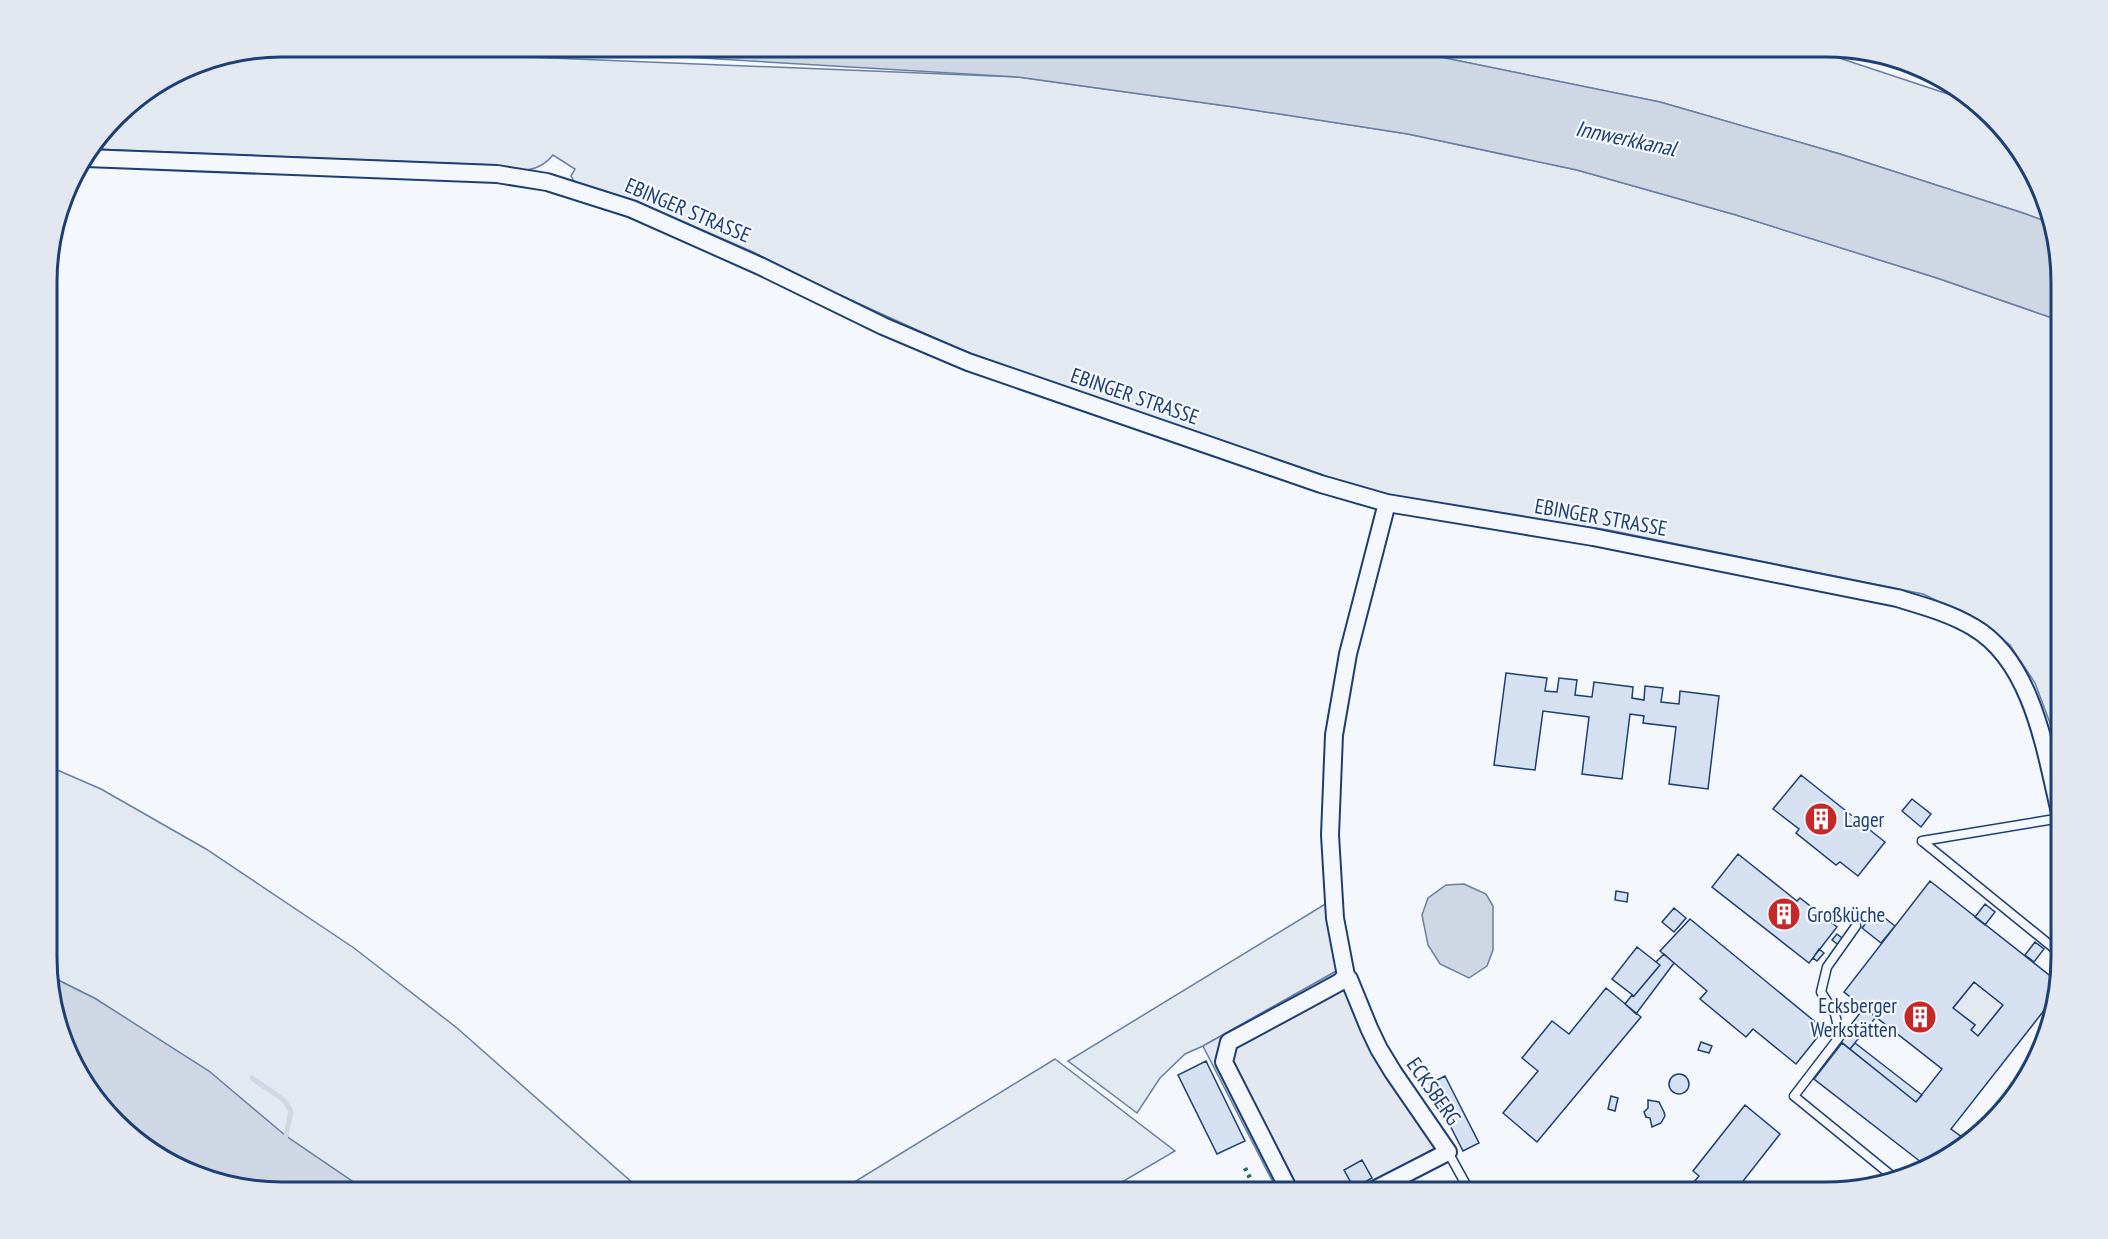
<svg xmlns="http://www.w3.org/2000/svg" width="2108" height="1239" viewBox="0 0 2108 1239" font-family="'PT Sans Narrow',sans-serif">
<rect width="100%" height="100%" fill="#f4f7fb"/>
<path fill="#e3e9f0" stroke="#687fa3" stroke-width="1.5" d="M 282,47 L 1018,77 L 1234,107 L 1408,134 L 1577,170 L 1736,215 L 1937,278 L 2061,321 L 2061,762 L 2056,739 L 2035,683 L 2010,645 L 1978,620 L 1923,594 L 1608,530 L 1398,498 L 1331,481 L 972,355 L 829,290 L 753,252 L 663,213 L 575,183 L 571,176 L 575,169 L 553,155 C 535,177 516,169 492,165 L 93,149 L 126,105 L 192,64 Z
M 1391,47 L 1806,47 L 1969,101 L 2022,151 L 2049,207 L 2053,224 L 2023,213 L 1840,154 L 1660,102 Z
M 48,766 L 101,789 L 206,849 L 354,948 L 457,1028 L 643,1192 L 368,1192 L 286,1136 L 96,999 L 48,975 Z
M 1327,903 L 1340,969 L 1203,1046 L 1185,1054 L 1160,1078 L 1137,1113 L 1068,1061 Z
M 1974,982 L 2003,1005 L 1978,1036 L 1971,1030 L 1975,1025 L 1953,1008 Z
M 1055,1059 L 1175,1151 L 1105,1192 L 838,1192 Z"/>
<path fill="#e3e8f0" stroke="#687fa3" stroke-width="1.5" d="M 1340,969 L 1438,1147 L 1354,1192 L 1278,1192 L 1203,1046 Z"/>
<path fill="#cfd7e4" stroke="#687fa3" stroke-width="1.5" d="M 517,47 L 1391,47 L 1660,102 L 1840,154 L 2023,213 L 2053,224 L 2061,266 L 2061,321 L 1937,278 L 1736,215 L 1577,170 L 1408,134 L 1234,107 L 1018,77 Z
M 1464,884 L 1486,894 L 1493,906 L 1493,950 L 1487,966 L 1469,978 L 1440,964 L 1428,945 L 1422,915 L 1428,898 L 1446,885 Z
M 48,975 L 96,999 L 209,1071 L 286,1136 L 368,1192 L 282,1192 L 221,1184 L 164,1161 L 86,1088 L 48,987 Z"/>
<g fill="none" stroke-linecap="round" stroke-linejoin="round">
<path stroke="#cfd7e4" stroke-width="5" d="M 252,1078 L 284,1100 L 291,1111 L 286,1136"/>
</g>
<path fill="#d5e0f0" stroke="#1d3f73" stroke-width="1.5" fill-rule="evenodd" d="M 1506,673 L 1547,678 L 1545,691 L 1557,692 L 1559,678 L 1577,680 L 1575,695 L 1592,697 L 1594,682 L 1633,687 L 1632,698 L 1644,700 L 1645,686 L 1663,688 L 1661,702 L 1679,704 L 1680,691 L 1719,696 L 1708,789 L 1669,784 L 1676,727 L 1643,723 L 1644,716 L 1630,714 L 1622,779 L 1582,774 L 1589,717 L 1543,711 L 1535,770 L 1494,765 Z
M 1801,775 L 1885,842 L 1858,876 L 1840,862 L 1836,865 L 1796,833 L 1799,829 L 1773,809 Z
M 1912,799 L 1931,814 L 1921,827 L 1902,811 Z
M 1738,854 L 1797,901 L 1800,898 L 1837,927 L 1809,963 L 1712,887 Z
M 1930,881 L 2058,982 L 2053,999 L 1951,1129 L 1966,1140 L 1958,1150 L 1944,1161 L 1926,1166 L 1814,1079 L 1842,1043 L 1916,1102 L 1942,1069 L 1844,992 ZM 1974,982 L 2003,1005 L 1978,1036 L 1971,1030 L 1975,1025 L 1953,1008 Z
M 1616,891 L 1628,893 L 1627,902 L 1615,900 Z
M 1985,904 L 1995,912 L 1985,925 L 1975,917 Z
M 1674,908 L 1686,918 L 1674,932 L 1662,922 Z
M 1876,911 L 1895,926 L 1881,943 L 1862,928 Z
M 1690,919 L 1824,1029 L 1796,1064 L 1753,1029 L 1746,1037 L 1700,999 L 1707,991 L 1660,951 Z
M 1837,934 L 1846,941 L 1841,947 L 1832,940 Z
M 2035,942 L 2044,949 L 2034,962 L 2025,955 Z
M 1637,947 L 1660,965 L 1634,996 L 1612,979 Z
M 1819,949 L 1824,953 L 1817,961 L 1813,958 Z
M 1664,954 L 1674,963 L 1636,1014 L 1625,1004 L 1632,995 L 1634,996 L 1660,965 L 1656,962 Z
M 1606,988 L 1641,1017 L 1537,1142 L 1503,1113 L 1538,1071 L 1522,1058 L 1552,1021 L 1569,1034 Z
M 1864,1008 L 1876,1017 L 1850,1049 L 1839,1040 Z
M 1701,1042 L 1712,1046 L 1709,1053 L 1698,1050 Z
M 1855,1043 L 1922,1095 L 1916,1102 L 1850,1049 Z
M 1206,1061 L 1245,1141 L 1217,1154 L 1178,1075 Z
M1669 1084a10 10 0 1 1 20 0a10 10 0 1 1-20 0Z
M 1445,1076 L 1479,1143 L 1463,1151 L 1429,1084 Z
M 1611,1096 L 1618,1098 L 1615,1111 L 1608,1109 Z
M 1648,1100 L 1659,1102 L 1664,1112 L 1665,1116 L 1661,1123 L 1652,1127 L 1650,1118 L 1646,1117 L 1644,1112 L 1648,1108 Z
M 1745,1105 L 1780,1134 L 1736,1190 L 1739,1192 L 1685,1192 L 1699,1176 L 1693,1171 Z
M 1362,1160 L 1372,1178 L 1354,1188 L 1344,1170 Z
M 1409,1182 L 1428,1192 L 1404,1192 Z
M 1131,1183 L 1136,1192 L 1114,1192 Z"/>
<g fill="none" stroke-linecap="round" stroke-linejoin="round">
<g stroke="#1d3f73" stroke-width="11">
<path id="lane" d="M 1922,841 L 2061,954
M 1922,841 L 2061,818
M 1856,926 L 1827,967 L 1821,992 L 1835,1014 L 1840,1036 L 1794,1096 L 1892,1176
M 1448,1152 L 1470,1192"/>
</g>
<g stroke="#1d3f73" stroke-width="20">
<path id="street" d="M 86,158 L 497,174 L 547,182 L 632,209 L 760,266 L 883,326 L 968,362 L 1321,484 L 1387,503 L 1593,537 L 1897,598 C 1923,606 1950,613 1973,627 C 2034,662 2046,756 2061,817
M 1290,1192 L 1224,1062 L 1229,1042 L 1307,1000 L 1340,982 L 1346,976
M 1370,1192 L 1448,1152 L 1393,1072 L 1379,1049 L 1369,1028 L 1349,979 L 1346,976 L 1335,918 L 1330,835 L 1334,735 L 1348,654 L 1387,503"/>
</g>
<use href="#lane" stroke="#f4f7fb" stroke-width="8"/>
<use href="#street" stroke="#f4f7fb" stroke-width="16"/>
<g stroke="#1d3f73" stroke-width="7">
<path id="rail" d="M 1862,51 L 1939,76"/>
</g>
<use href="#rail" stroke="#f4f7fb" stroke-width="4.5" stroke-dasharray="14" stroke-linecap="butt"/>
<path stroke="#2c6c60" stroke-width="4.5" stroke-dasharray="3 4.5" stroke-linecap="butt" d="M 1245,1168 L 1257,1192"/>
</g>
<defs>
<g id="building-disc" transform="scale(1.725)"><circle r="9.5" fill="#c62828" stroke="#f4f7fb"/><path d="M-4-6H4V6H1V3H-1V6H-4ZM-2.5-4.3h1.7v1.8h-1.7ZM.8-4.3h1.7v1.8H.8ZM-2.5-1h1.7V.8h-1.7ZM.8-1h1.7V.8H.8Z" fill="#fff"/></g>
</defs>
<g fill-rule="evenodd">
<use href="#building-disc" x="1821" y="819"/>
<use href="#building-disc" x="1784" y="914"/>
<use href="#building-disc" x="1920" y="1017"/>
</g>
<g text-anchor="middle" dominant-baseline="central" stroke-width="4.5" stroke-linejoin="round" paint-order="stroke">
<g font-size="21" fill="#1d3f73" stroke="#f4f7fb">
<text transform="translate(688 210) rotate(23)">EBINGER STRASSE</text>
<text transform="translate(1135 396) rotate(19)">EBINGER STRASSE</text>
<text transform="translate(1601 517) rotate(10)">EBINGER STRASSE</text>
<text transform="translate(1434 1091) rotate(55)">ECKSBERG</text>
</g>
<g font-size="21" fill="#1d3f73" stroke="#f4f7fb" text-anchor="start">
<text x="1844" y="819">Lager</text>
<text x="1807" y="914">Großküche</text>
<text x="1897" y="1005" text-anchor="end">Ecksberger<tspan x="1897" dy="24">Werkstätten</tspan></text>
</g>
<g font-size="22" font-style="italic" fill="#1d3f73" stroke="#f4f7fb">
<text transform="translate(1626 138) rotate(12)">Innwerkkanal</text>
</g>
</g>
<path d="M0 0H2108V1239H0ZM282 57H1826A225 225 0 0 1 2051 282V957A225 225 0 0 1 1826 1182H282A225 225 0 0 1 57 957V282A225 225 0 0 1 282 57Z" fill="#e3e8f0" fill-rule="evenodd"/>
<path fill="none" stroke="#1d3f73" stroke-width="3" d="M282 57H1826A225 225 0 0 1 2051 282V957A225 225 0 0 1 1826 1182H282A225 225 0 0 1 57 957V282A225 225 0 0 1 282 57Z"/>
</svg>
